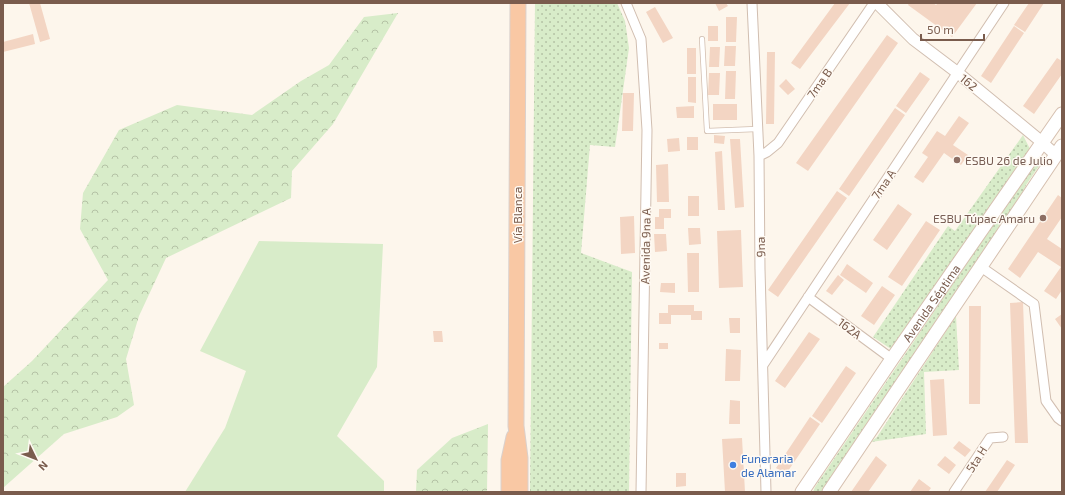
<svg xmlns="http://www.w3.org/2000/svg" width="1065" height="495" viewBox="0 0 1065 495" font-family="'Exo 2',sans-serif">
<defs>
<pattern id="grass-dots" width="8" height="8" patternUnits="userSpaceOnUse"><rect width="8" height="8" fill="#d8ecc9"/><path d="M2 2h.1M6 6h.1" fill="none" stroke="#b4c2a5" stroke-width="1.8" stroke-linecap="round"/></pattern>
<pattern id="forest-crowns" width="20" height="18" patternUnits="userSpaceOnUse"><rect width="20" height="18" fill="#d8ecc9"/><path d="M2 6a3 3 0 1 1 6 0M12 15a3 3 0 1 1 6 0" fill="none" stroke="#b4c2a5"/></pattern>
</defs>
<rect width="100%" height="100%" fill="#fdf6ec"/>
<path fill="url(#grass-dots)" d="M 535,3 L 617,3 L 625,21 L 629,48 L 615,147 L 590,145 L 581,253 L 632,272 L 629,492 L 530,492 Z
M 1023,135 L 1030,149 L 891,349 L 873,337 L 948,226 L 955,231 Z
M 1039,157 L 1042,157 L 1043,160 L 1026,185 L 1019,202 L 823,492 L 813,492 L 815,487 Z
M 956,316 L 959,370 L 924,372 L 926,434 L 871,442 L 877,437 Z"/>
<path fill="url(#forest-crowns)" d="M 398,13 L 333,124 L 292,171 L 291,198 L 166,258 L 139,316 L 126,359 L 134,405 L 117,417 L 64,434 L 3,488 L 3,387 L 32,361 L 108,280 L 80,229 L 83,193 L 119,130 L 177,105 L 252,115 L 301,81 L 329,65 L 364,17 Z
M 488,424 L 487,492 L 416,492 L 417,470 L 452,438 Z"/>
<path fill="#d8ecc9" d="M 259,241 L 383,244 L 377,367 L 337,436 L 384,481 L 384,492 L 185,492 L 225,428 L 246,371 L 200,351 Z"/>
<path fill="#f3d5c3" d="M 29,3 L 40,3 L 50,39 L 40,42 Z
M 715,3 L 726,3 L 728,6 L 719,11 Z
M 835,3 L 850,3 L 800,69 L 791,63 Z
M 909,3 L 933,3 L 936,5 L 938,3 L 977,3 L 952,37 L 908,5 Z
M 1029,3 L 1044,3 L 1025,32 L 1014,25 Z
M 655,7 L 673,38 L 663,43 L 646,12 Z
M 726,17 L 737,17 L 736,42 L 726,42 Z
M 708,26 L 718,26 L 718,41 L 708,41 Z
M 1014,26 L 1024,33 L 991,83 L 981,76 Z
M 33,34 L 35,44 L 3,52 L 3,42 Z
M 887,35 L 898,43 L 808,171 L 796,163 Z
M 725,46 L 736,46 L 735,66 L 724,66 Z
M 710,47 L 720,47 L 719,67 L 709,67 Z
M 687,48 L 696,48 L 696,74 L 687,74 Z
M 767,52 L 775,52 L 774,124 L 766,124 Z
M 1057,58 L 1062,61 L 1062,74 L 1034,114 L 1023,106 Z
M 726,71 L 736,71 L 735,99 L 725,99 Z
M 920,72 L 930,79 L 906,113 L 896,106 Z
M 709,73 L 720,73 L 719,95 L 708,95 Z
M 688,77 L 696,77 L 696,103 L 688,102 Z
M 786,79 L 795,89 L 788,95 L 779,86 Z
M 623,93 L 634,93 L 633,131 L 622,131 Z
M 713,104 L 737,104 L 737,120 L 713,120 Z
M 694,106 L 694,118 L 677,118 L 676,107 Z
M 895,108 L 905,115 L 849,196 L 839,189 Z
M 959,116 L 969,123 L 953,145 L 968,155 L 961,165 L 944,153 L 923,183 L 914,177 L 928,157 L 922,153 L 937,131 L 945,136 Z
M 714,135 L 725,136 L 724,144 L 714,143 Z
M 687,137 L 698,137 L 698,150 L 687,150 Z
M 679,138 L 680,151 L 668,152 L 667,139 Z
M 730,139 L 740,139 L 744,207 L 735,208 Z
M 722,151 L 725,210 L 718,210 L 715,152 Z
M 668,164 L 669,202 L 657,202 L 656,165 Z
M 837,191 L 847,198 L 778,297 L 768,290 Z
M 1058,195 L 1062,198 L 1062,217 L 1047,239 L 1062,249 L 1062,290 L 1056,299 L 1044,291 L 1061,267 L 1038,252 L 1020,278 L 1008,269 Z
M 688,196 L 699,196 L 699,216 L 688,216 Z
M 898,204 L 912,214 L 887,250 L 873,240 Z
M 659,209 L 671,209 L 671,218 L 664,218 L 664,229 L 655,229 L 655,217 L 659,217 Z
M 634,216 L 635,253 L 621,254 L 620,217 Z
M 926,221 L 940,230 L 902,286 L 888,277 Z
M 688,228 L 700,228 L 701,244 L 689,245 Z
M 741,230 L 743,287 L 719,288 L 717,231 Z
M 654,234 L 666,234 L 667,251 L 655,252 Z
M 687,253 L 699,253 L 699,292 L 688,292 Z
M 847,264 L 873,283 L 866,293 L 840,275 Z
M 838,275 L 844,280 L 832,295 L 826,291 Z
M 661,283 L 675,283 L 675,293 L 660,292 Z
M 882,286 L 895,295 L 874,325 L 861,316 Z
M 1023,302 L 1028,443 L 1015,443 L 1010,303 Z
M 668,305 L 694,305 L 694,311 L 702,311 L 702,320 L 691,320 L 691,315 L 671,315 L 671,324 L 659,324 L 659,313 L 668,313 Z
M 969,306 L 981,306 L 980,404 L 969,404 Z
M 1062,314 L 1062,329 L 1055,319 Z
M 729,318 L 740,318 L 740,333 L 730,333 Z
M 433,331 L 442,331 L 443,342 L 434,342 Z
M 809,332 L 820,339 L 785,388 L 775,381 Z
M 659,343 L 668,343 L 668,349 L 659,349 Z
M 726,349 L 741,350 L 740,381 L 725,381 Z
M 846,366 L 856,373 L 822,423 L 812,416 Z
M 944,379 L 947,435 L 933,436 L 930,380 Z
M 730,400 L 740,401 L 740,424 L 729,424 Z
M 810,417 L 820,424 L 786,474 L 776,468 Z
M 742,438 L 745,492 L 725,492 L 722,439 Z
M 959,441 L 971,450 L 965,457 L 953,448 Z
M 876,456 L 887,465 L 868,492 L 851,492 Z
M 945,456 L 956,465 L 949,474 L 937,465 Z
M 1007,460 L 1015,465 L 997,492 L 985,492 Z
M 676,473 L 686,473 L 686,486 L 676,487 Z
M 919,479 L 931,488 L 928,492 L 910,492 Z"/>
<g fill="none" stroke-linecap="round" stroke-linejoin="round">
<g stroke="#d1beb0" stroke-width="6">
<path id="service" d="M 702,39 L 707,131 L 757,129"/>
</g>
<g stroke="#d1beb0" stroke-width="11">
<path id="minor" d="M 626,3 L 641,39 L 647,130 L 641,492
M 752,3 L 759,156 L 760,269 L 766,492
M 759,156 L 767,152 L 778,143 L 874,3
M 981,267 L 1034,304 L 1046,401 L 1058,418 L 1062,421
M 808,297 L 892,359
M 763,365 L 1004,3
M 954,492 L 990,438 L 1003,437"/>
</g>
<g stroke="#d1beb0" stroke-width="13">
<path id="tertiary" d="M 877,3 L 913,39 L 958,73 L 1037,138 L 1056,155"/>
</g>
<g stroke="#d6c0b0" stroke-width="15">
<g id="secondary">
<path id="s1" d="M 802,492 L 892,359 L 1062,114"/>
<path d="M 829,492 L 1062,146"/>
</g>
</g>
<g stroke="#dad1cd" stroke-width="17">
<path id="trunk" d="M 518,3 L 516,426 L 520,458 L 520,492
M 509,492 L 509,460 L 514,437"/>
</g>
<use href="#service" stroke="#fff" stroke-width="4.5"/>
<use href="#minor" stroke="#fff" stroke-width="9"/>
<use href="#tertiary" stroke="#fff" stroke-width="11"/>
<use href="#secondary" stroke="#fff" stroke-width="13"/>
<use href="#trunk" stroke="#f9c8a4" stroke-width="15"/>
</g>
<g fill="#8d6e63" stroke="#fffaf3" stroke-width="1.5">
<circle cx="957" cy="160" r="4"/>
<circle cx="1043" cy="218" r="4"/>
</g>
<circle fill="#3f7fe0" stroke="#fffaf3" stroke-width="1.5" cx="733" cy="465" r="4"/>
<g text-anchor="middle" dominant-baseline="central" stroke-width="3" stroke-linejoin="round" paint-order="stroke">
<g font-size="12" fill="#7a5c4d" stroke="#fffaf3">
<text transform="translate(969 82) rotate(39)">162</text>
<text transform="translate(819 83) rotate(-55)">7ma B</text>
<text transform="translate(883 184) rotate(-56)">7ma A</text>
<text transform="translate(517 215) rotate(-90)">Vía Blanca</text>
<text transform="translate(645 246) rotate(-89)">Avenida 9na A</text>
<text transform="translate(760 247) rotate(-91)">9na</text>
<text stroke="none"><textPath href="#s1" startOffset="229">Avenida Séptima</textPath></text>
<text transform="translate(850 328) rotate(37)">162A</text>
<text transform="translate(976 459) rotate(-57)">5ta H</text>
</g>
<g font-size="12" fill="#785e54" stroke="#fffaf3" text-anchor="start">
<text x="965" y="160">ESBU 26 de Julio</text>
<text x="1035" y="218" text-anchor="end">ESBU Túpac Amaru</text>
</g>
<g font-size="12" fill="#366cbe" stroke="#fffaf3" text-anchor="start">
<text x="741" y="458">Funeraria<tspan x="741" dy="14">de Alamar</tspan></text>
</g>
</g>
<rect width="1065" height="495" fill="none" stroke="#7a5c4d" stroke-width="8"/>
<g transform="translate(36 459) rotate(133)" stroke="#fffaf3" stroke-width="3" paint-order="stroke">
<path d="M0-3L7 15L0 10L-7 15Z" fill="#7a5c4d"/>
<text y="-6" font-size="11" font-weight="bold" text-anchor="middle" fill="#7a5c4d">N</text>
</g>
<path d="M921 34v6h63v-6" fill="none" stroke="#7a5c4d" stroke-width="2"/>
<text x="927" y="34" font-size="12" fill="#7a5c4d" stroke="#fffaf3" stroke-width="3" paint-order="stroke">50 m</text>
</svg>
